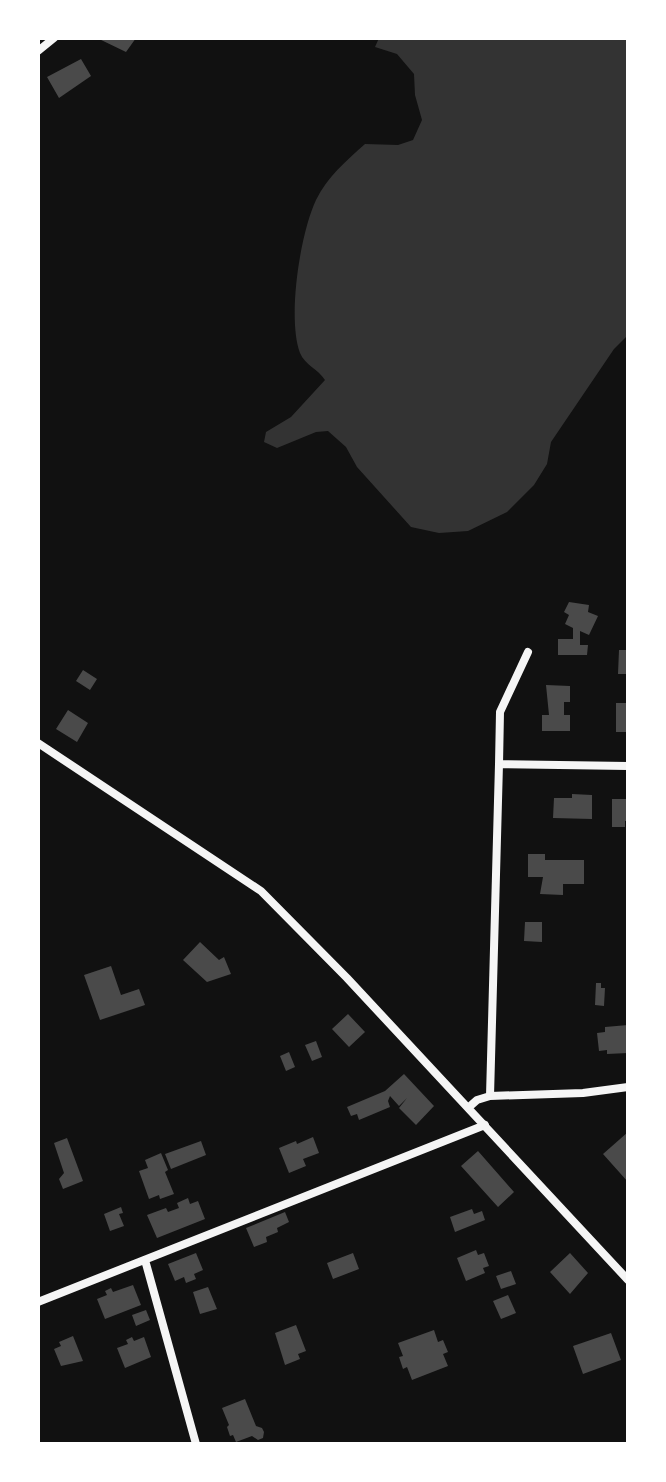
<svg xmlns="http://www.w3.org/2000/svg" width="666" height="1482" viewBox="0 0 666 1482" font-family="Ubuntu,sans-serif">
<rect width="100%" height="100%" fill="#111"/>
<path fill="#333" d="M 379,38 L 628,38 L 628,335 L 614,349 L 551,442 L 547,464 L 534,485 L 507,512 L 468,531 L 439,533 L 411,527 L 357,467 L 346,447 L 328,431 L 316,432 L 277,448 L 264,442 L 266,432 L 291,417 L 325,380 C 318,369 305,365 300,353 C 287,318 300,234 316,200 C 327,177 346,161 365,144 L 398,145 L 413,140 L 422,120 L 415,95 L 414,74 L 397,54 L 375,47 Z"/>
<path fill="#4a4a4a" d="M 97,38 L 136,38 L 126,52 Z
M 81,59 L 91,76 L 59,98 L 47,77 Z
M 569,602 L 589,605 L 588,612 L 598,616 L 589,635 L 580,631 L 580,645 L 588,645 L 587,655 L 558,655 L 558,639 L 573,639 L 573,628 L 565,624 L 569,615 L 564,612 Z
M 619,650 L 628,650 L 628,674 L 618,674 Z
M 83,670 L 97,679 L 90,690 L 76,681 Z
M 546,685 L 570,686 L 570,702 L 564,702 L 564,715 L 570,715 L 570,731 L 542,731 L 542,715 L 549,715 Z
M 616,703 L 628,703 L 628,732 L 616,732 Z
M 68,710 L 88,723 L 77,742 L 56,729 Z
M 572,794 L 592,795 L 592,819 L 553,818 L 554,798 L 572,798 Z
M 612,799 L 628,799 L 628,821 L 625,821 L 625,827 L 612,827 Z
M 528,854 L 545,854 L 545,860 L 584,860 L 584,884 L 563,884 L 563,895 L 540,894 L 543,877 L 528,877 Z
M 525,922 L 542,922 L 542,942 L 524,941 Z
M 200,942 L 219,960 L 224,957 L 231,974 L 207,982 L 183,960 Z
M 111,966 L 121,995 L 139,989 L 145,1005 L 100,1020 L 84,975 Z
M 596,983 L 601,983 L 601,988 L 605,988 L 604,1006 L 595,1005 Z
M 348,1014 L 365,1032 L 349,1047 L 332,1029 Z
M 628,1025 L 628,1053 L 607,1054 L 607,1050 L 599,1051 L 597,1033 L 605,1032 L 605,1027 Z
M 316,1041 L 322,1057 L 312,1061 L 305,1045 Z
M 289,1052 L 295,1067 L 286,1071 L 280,1056 Z
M 404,1074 L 434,1106 L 416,1125 L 399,1108 L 407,1098 L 399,1106 L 390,1096 L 388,1101 L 390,1107 L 359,1120 L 357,1114 L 351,1116 L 347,1107 L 385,1091 Z
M 628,1132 L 628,1182 L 603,1154 Z
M 313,1137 L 319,1153 L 303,1159 L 306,1166 L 289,1173 L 279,1148 L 296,1141 L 297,1144 Z
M 67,1138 L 83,1181 L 63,1189 L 59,1179 L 64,1173 L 54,1143 Z
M 201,1141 L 206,1155 L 171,1169 L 165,1154 Z
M 478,1151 L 514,1192 L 498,1207 L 461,1166 Z
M 161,1153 L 168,1170 L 165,1172 L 174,1194 L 160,1199 L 159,1195 L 149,1199 L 139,1171 L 148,1168 L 145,1160 Z
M 188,1198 L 190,1204 L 198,1201 L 205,1219 L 157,1238 L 147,1215 L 166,1208 L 168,1212 L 179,1208 L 177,1203 Z
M 121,1207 L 123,1213 L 119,1214 L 124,1226 L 110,1231 L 104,1214 Z
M 472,1209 L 474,1214 L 482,1211 L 485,1220 L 455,1232 L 450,1217 Z
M 285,1212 L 289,1222 L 277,1228 L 278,1232 L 266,1237 L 267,1242 L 254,1247 L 246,1228 Z
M 476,1250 L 478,1255 L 484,1253 L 489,1266 L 483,1268 L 485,1273 L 466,1281 L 457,1258 Z
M 196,1253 L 203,1270 L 194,1274 L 196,1279 L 186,1283 L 184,1277 L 175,1281 L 168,1264 Z
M 353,1253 L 359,1269 L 333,1279 L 327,1263 Z
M 570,1253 L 588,1273 L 570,1294 L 550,1272 Z
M 511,1271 L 516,1284 L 501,1289 L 496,1276 Z
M 133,1285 L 141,1305 L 105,1319 L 97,1299 L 107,1295 L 105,1291 L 111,1288 L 113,1292 Z
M 208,1287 L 217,1309 L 200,1314 L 193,1292 Z
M 508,1295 L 516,1313 L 501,1319 L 493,1301 Z
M 146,1310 L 150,1320 L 136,1326 L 132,1315 Z
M 296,1325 L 306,1351 L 298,1354 L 300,1359 L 285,1365 L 275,1333 Z
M 434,1330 L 438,1342 L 443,1340 L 448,1352 L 443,1354 L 448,1366 L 412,1380 L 407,1367 L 403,1369 L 399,1357 L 403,1356 L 398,1343 Z
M 611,1333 L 621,1360 L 583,1374 L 573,1346 Z
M 73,1336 L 83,1361 L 61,1366 L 54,1349 L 61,1346 L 59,1342 Z
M 132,1337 L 134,1341 L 144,1337 L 151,1357 L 125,1368 L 117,1348 L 128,1344 L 126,1340 Z
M 245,1399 L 256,1426 L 262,1428 L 264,1432 L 263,1438 L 258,1440 L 252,1436 L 236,1442 L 233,1435 L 230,1436 L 227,1427 L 229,1425 L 222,1408 Z"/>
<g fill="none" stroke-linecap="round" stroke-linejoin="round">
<path stroke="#f5f5f5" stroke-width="8" d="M 38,51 L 54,38
M 38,743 L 261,891 L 347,978 L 628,1280
M 499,764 L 500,712 L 528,652
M 490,1096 L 499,764 L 628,766
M 468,1108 L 477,1100 L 490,1096 L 583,1093 L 628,1087
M 145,1260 L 196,1444
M 38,1302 L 485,1125"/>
</g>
<rect width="666" height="1482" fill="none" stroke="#ffffff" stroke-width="80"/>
</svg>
